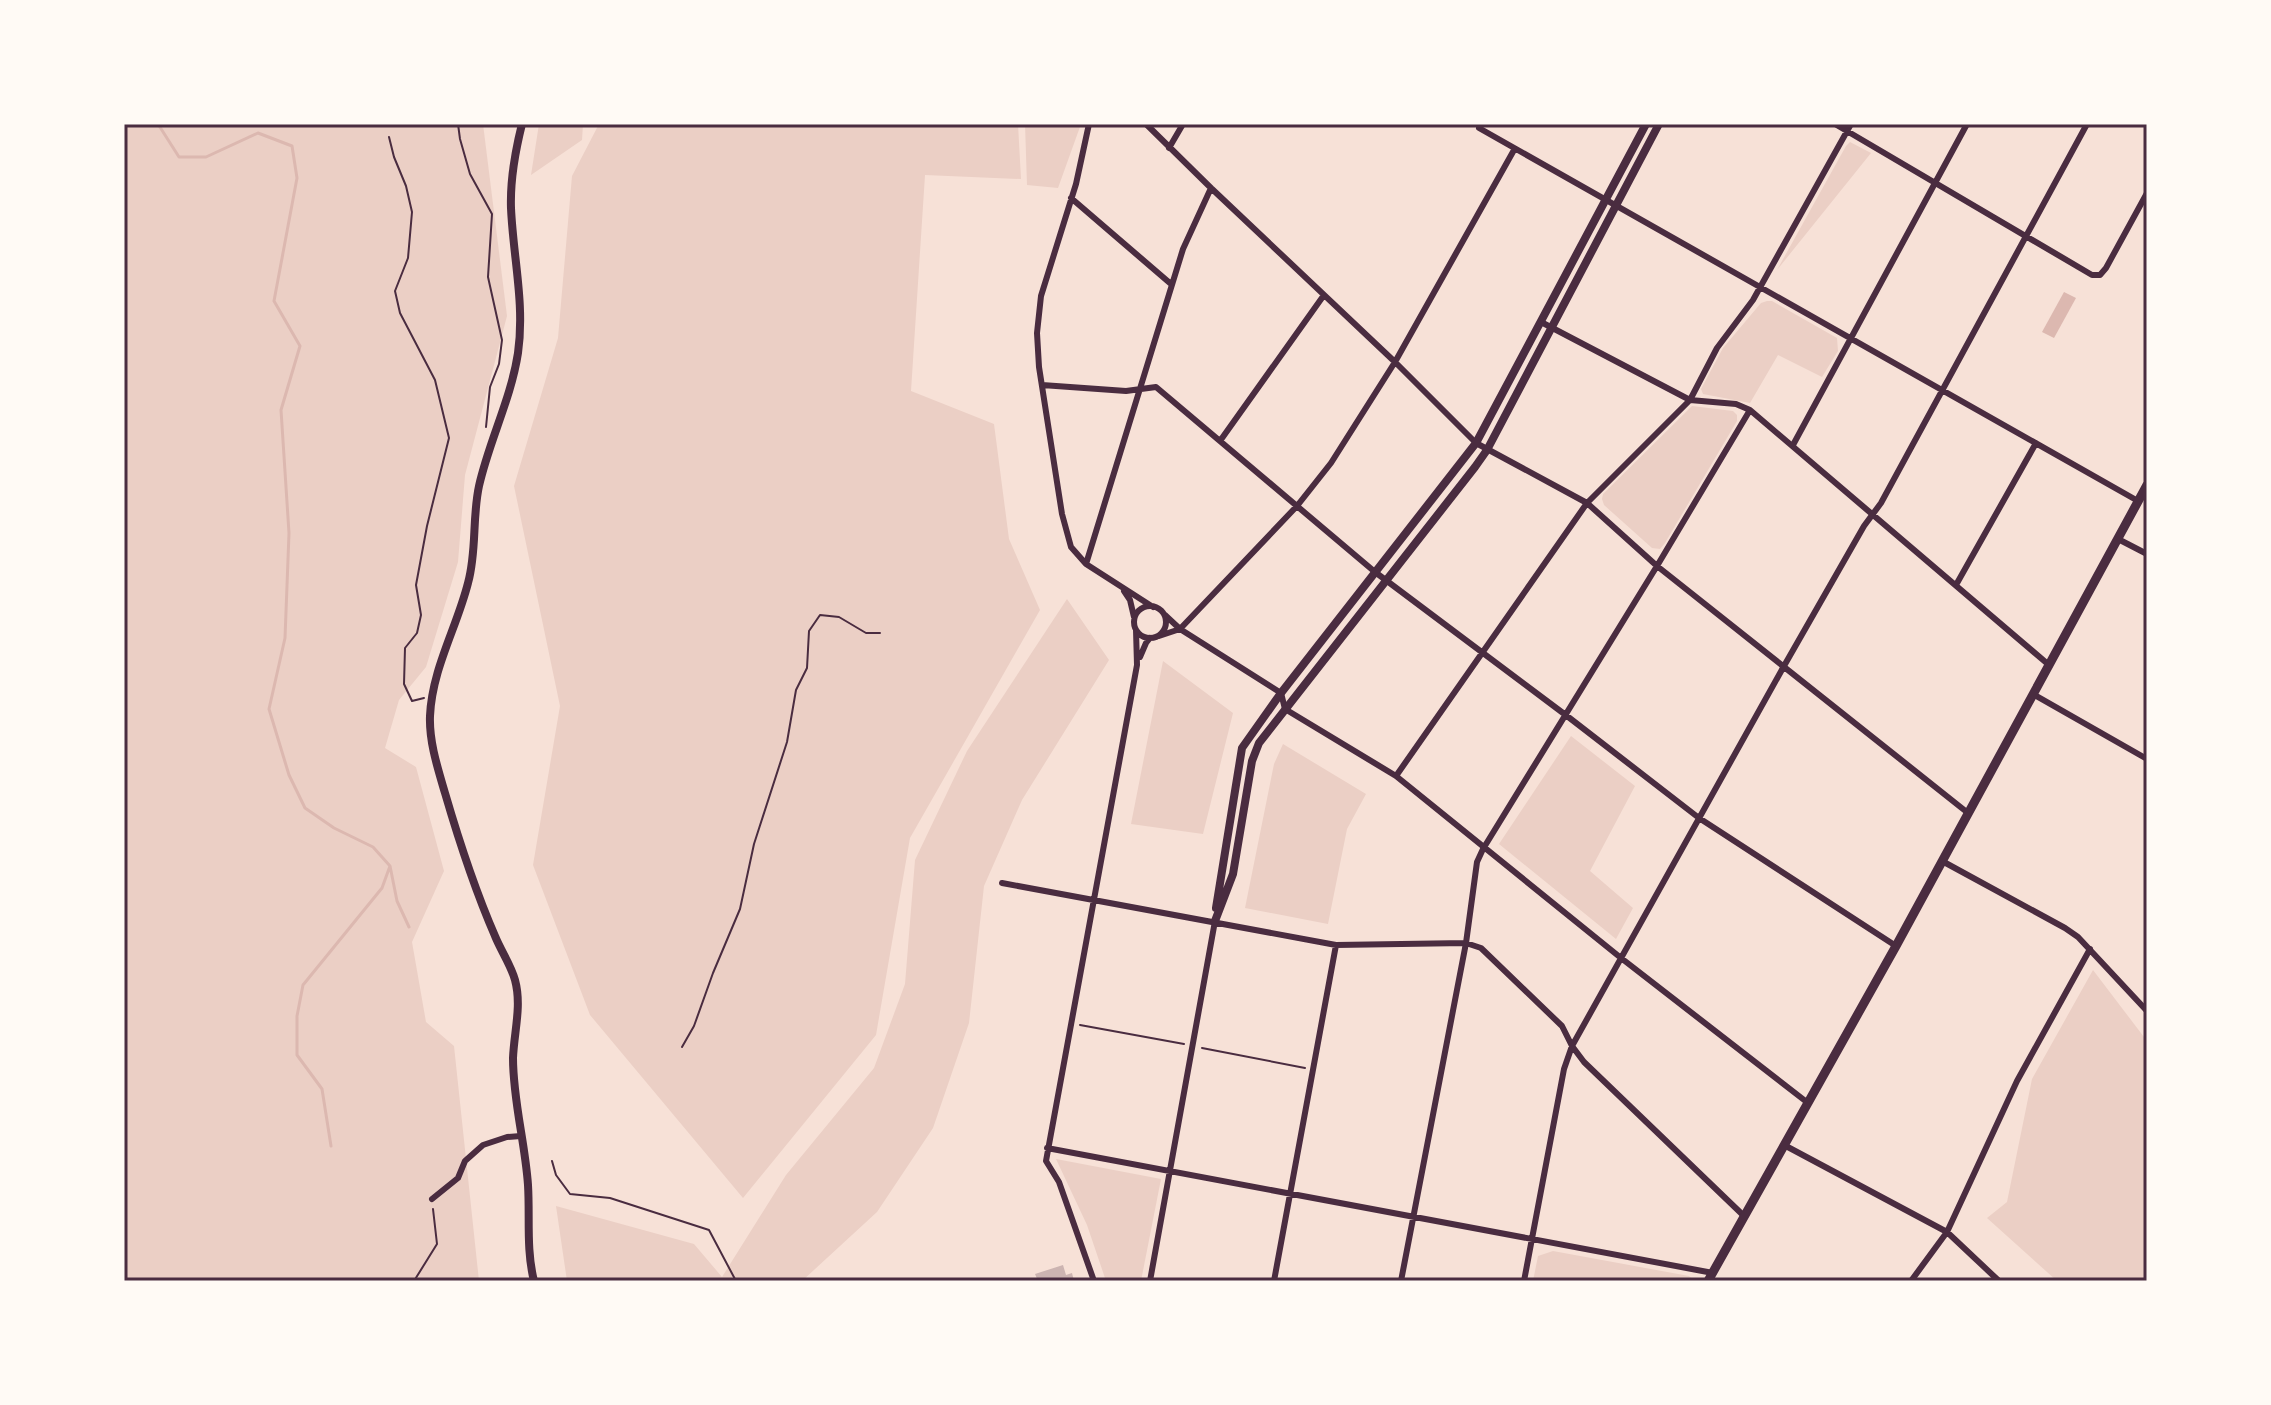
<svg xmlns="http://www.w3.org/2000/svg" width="2271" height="1405" viewBox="0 0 2271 1405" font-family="Montserrat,sans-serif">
<rect width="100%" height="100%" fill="#f7e1d7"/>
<path fill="#ebcfc5" d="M 124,124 L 483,124 L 507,316 L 465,475 L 458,562 L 426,667 L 399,700 L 385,748 L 416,767 L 444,871 L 412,942 L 426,1022 L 454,1046 L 479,1281 L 124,1281 Z
M 539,124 L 583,124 L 582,140 L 531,175 Z
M 599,124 L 1018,124 L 1021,179 L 925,175 L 911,391 L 994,424 L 1009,539 L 1040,610 L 910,838 L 876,1035 L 743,1198 L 590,1015 L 533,865 L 560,706 L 514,486 L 558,338 L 572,176 Z
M 1025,124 L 1081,124 L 1058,188 L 1027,185 Z
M 1850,142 L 1871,153 L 1777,270 L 1846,146 Z
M 1767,301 L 1772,301 L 1837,338 L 1838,351 L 1822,377 L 1778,355 L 1750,403 L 1703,394 L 1701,389 L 1723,348 L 1761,303 Z
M 1692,406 L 1733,411 L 1737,415 L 1737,421 L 1665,543 L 1660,549 L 1652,548 L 1604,505 L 1602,499 L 1603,494 Z
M 1067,599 L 1109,660 L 1022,800 L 984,886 L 969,1023 L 933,1128 L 877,1212 L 802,1281 L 567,1281 L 556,1206 L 694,1244 L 722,1277 L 786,1175 L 874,1068 L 905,984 L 915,860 L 967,751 Z
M 1163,661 L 1233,713 L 1203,834 L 1131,824 Z
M 1571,736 L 1635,786 L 1590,871 L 1633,908 L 1616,939 L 1499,844 Z
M 1283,744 L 1366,794 L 1347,829 L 1328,924 L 1245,908 L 1274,764 Z
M 2093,970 L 2147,1041 L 2147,1281 L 2057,1281 L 1987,1218 L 2007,1202 L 2032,1079 Z
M 1056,1159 L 1161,1179 L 1141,1281 L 1106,1281 L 1087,1225 Z
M 1553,1251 L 1689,1276 L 1695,1281 L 1533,1281 L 1538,1256 Z"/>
<path fill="#dcb8b0" d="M 2064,292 L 2076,298 L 2054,338 L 2042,332 Z"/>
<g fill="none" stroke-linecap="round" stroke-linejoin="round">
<path stroke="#dcb8b0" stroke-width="3" d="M 158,124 L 179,157 L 206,157 L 258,133 L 292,146 L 297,178 L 274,301 L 300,346 L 281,410 L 289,533 L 285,638 L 269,709 L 289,775 L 305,808 L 334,828 L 373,847 L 390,866 L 382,888 L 303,985 L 297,1016 L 297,1055 L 322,1089 L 331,1146
M 390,866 L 397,901 L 409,927"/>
</g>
<path fill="#ccb4b1" d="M 1063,1265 L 1066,1275 L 1072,1273 L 1074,1281 L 1038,1281 L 1035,1274 Z"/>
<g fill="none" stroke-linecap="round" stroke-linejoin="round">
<path stroke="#4a2c40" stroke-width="2" d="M 458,124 L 460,139 L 470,174 L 492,214 L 488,277 L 502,340 L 499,364 L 490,387 L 486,427
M 389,137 L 394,157 L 406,186 L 412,212 L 408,258 L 395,291 L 400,313 L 435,380 L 449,438 L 427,526 L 416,585 L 421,615 L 417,633 L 405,648 L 404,684 L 412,701 L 424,698
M 1080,1025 L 1184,1044
M 682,1047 L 694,1026 L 713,973 L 740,909 L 754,844 L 787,742 L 796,690 L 807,668 L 809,631 L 820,615 L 839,617 L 866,633 L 880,633
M 1202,1048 L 1305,1068
M 552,1161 L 556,1175 L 570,1194 L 610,1198 L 709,1230 L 736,1281
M 414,1281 L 437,1244 L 433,1209"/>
<path stroke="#4a2c40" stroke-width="6" d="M 1089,124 L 1076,184 L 1041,296 L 1037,333 L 1039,367 L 1062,514 L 1071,547 L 1086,564 L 1153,607
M 1146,124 L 1211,188 L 1395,362 L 1476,443 L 1587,503 L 1657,566 L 1968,813
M 1835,124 L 2092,275 L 2100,275 L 2106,268 L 2147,193
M 1479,128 L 2138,501
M 1169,148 L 1183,124
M 1071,198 L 1171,284
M 1541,322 L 1690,400 L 1736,404 L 1750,410 L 2049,665
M 1042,385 L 1126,391 L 1156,387 L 1375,572 L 1567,716 L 1699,818 L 1896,946
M 1220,441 L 1324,295
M 1793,445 L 1967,124
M 2118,539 L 2147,554
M 1086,564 L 1183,249 L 1211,188
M 1956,585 L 2036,443
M 1124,591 L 1130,600 L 1134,617
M1134 622a16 16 0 1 1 32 0a16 16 0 1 1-32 0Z
M 1165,615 L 1180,629 L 1281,693 L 1285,709 L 1396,776 L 1621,958 L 1808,1103
M 1159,636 L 1180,629 L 1297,506 L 1331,463 L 1395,362 L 1514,150
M 1140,657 L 1146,643 L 1150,638
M 2033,694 L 2147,759
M 1396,776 L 1587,503 L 1690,400 L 1717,348 L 1753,300 L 1851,124
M 1942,861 L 2065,928 L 2078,937 L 2147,1011
M 1002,883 L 1336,945 L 1466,943 L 1481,948 L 1562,1026 L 1572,1046 L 1584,1062 L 1744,1216
M 1784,1145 L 1947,1232 L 1999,1281
M 1047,1148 L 1713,1273
M 432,1199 L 458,1178 L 465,1161 L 483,1145 L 507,1137 L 521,1136
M 1094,1281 L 1059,1182 L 1046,1161 L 1137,665 L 1136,630
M 1150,1281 L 1215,921
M 1274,1281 L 1336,945
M 1401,1281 L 1466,943 L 1477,862 L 1483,849 L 1657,566 L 1750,410
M 1524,1281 L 1564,1069 L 1572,1046 L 1784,666 L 1864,526 L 1881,503 L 2087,124
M 1911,1281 L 1947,1232 L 2017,1081 L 2090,949"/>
<path stroke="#4a2c40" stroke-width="8" d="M 522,124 C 515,152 510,179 511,208 C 513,256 525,304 518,353 C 511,399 489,441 479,486 C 472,518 477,551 468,583 C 457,627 432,669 430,716 C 429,742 438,769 445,793 C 459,841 475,890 495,936 C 501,951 511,965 515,980 C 522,1006 514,1032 513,1058 C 513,1101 525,1142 528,1185 C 530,1217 526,1249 534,1281
M 1216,908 L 1242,748 L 1281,693 L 1476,443 L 1646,124
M 1215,921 L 1233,874 L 1252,761 L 1259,743 L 1475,467 L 1487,450 L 1659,124"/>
<path stroke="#4a2c40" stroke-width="9" d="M 1708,1281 L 1896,946 L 2147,485"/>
</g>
<rect width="2271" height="1405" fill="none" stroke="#fffaf5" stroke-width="252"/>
<rect x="126" y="126" width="2019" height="1153" fill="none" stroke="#4a2c40" stroke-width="3"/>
</svg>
